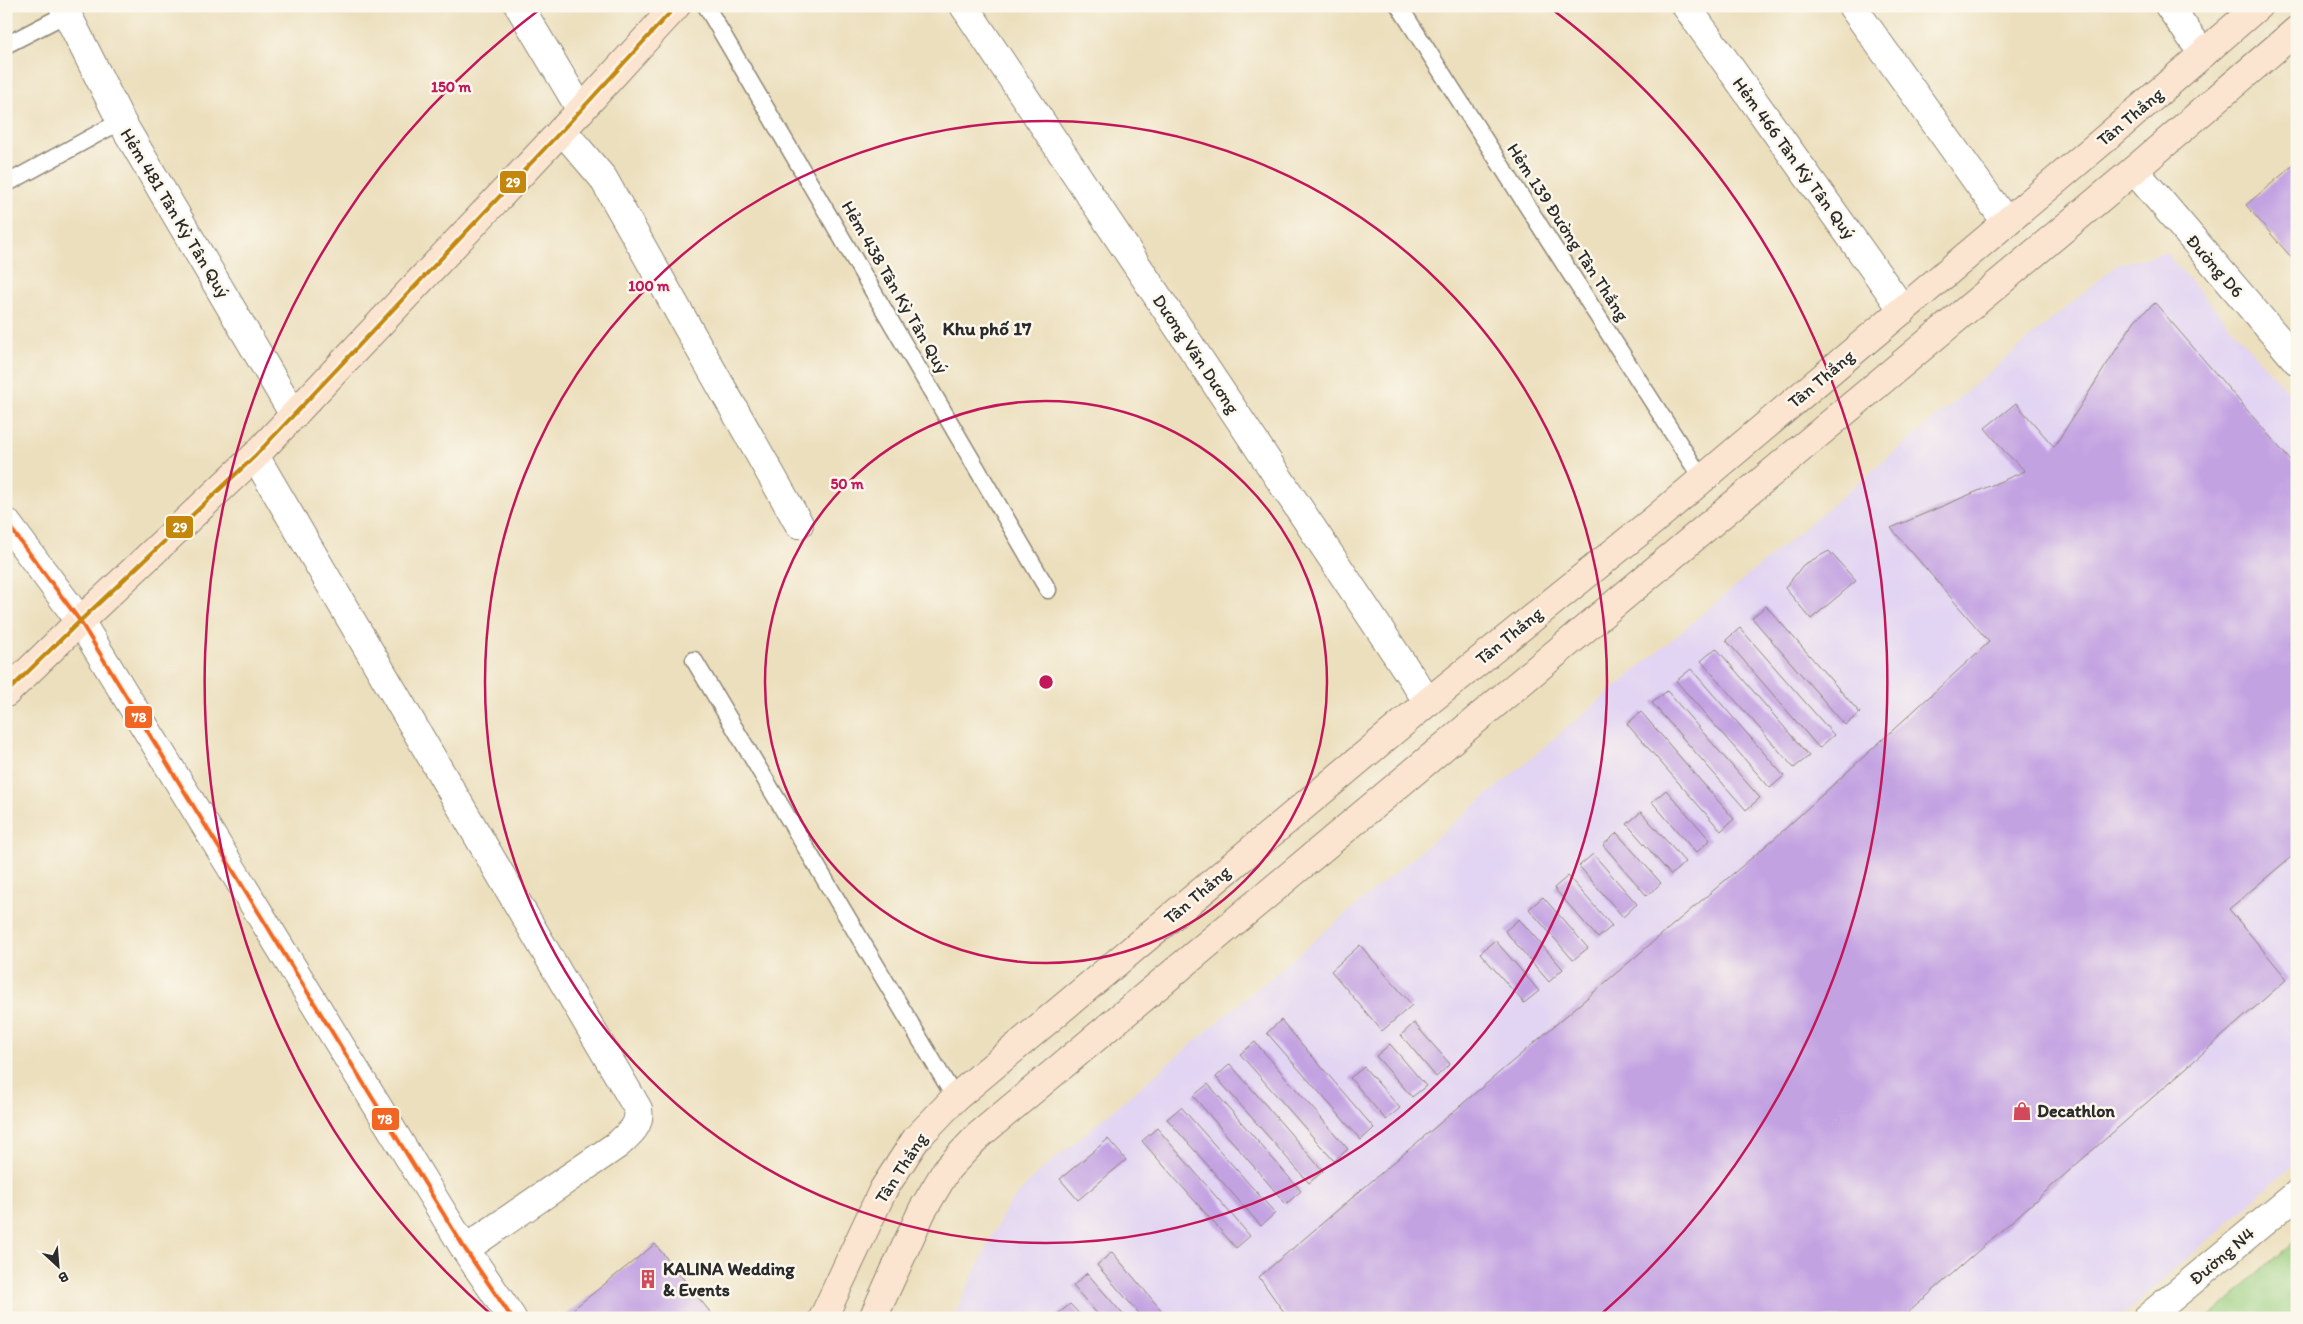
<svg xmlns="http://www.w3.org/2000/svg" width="2303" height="1324" viewBox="0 0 2303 1324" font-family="Itim,sans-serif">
<rect width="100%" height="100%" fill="#fbf7ec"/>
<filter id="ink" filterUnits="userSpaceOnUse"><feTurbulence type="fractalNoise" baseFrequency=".02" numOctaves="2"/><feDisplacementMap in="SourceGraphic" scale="10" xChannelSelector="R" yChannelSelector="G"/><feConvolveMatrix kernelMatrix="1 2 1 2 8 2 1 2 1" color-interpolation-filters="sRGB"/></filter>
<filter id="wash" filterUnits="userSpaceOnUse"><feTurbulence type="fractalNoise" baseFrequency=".0096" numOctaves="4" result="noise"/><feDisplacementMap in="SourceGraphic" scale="20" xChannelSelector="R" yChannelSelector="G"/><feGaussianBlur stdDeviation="1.12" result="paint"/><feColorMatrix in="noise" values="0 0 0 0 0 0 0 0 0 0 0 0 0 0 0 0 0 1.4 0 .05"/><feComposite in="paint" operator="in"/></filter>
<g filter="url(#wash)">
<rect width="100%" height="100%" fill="#ecdfbd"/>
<path fill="#e2d4f3" d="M 2166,253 L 2297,403 L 2297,1162 L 2120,1318 L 953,1318 L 1006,1208 L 1037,1174 L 2118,264 Z"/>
<path fill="#99cd7d" stroke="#627c54" d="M 2297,1239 L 2297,1318 L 2207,1318 L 2215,1312 Z"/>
<g id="blocks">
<path fill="#c3a2e2" d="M 2297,162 L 2297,264 L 2246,205 Z
M 2155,303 L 2297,468 L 2297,852 L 2229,909 L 2287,979 L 1902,1318 L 1283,1318 L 1286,1315 L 1259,1277 L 1775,838 L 1989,642 L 1891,528 L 2025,471 L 2005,452 L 1985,428 L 2016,403 L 2054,447 L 2135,320 Z
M 1829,551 L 1856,581 L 1811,619 L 1785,588 L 1803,565 Z
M 1766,606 L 1860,713 L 1845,725 L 1752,618 Z
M 1740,628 L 1834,735 L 1819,748 L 1726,640 Z
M 1716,648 L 1809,756 L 1794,768 L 1701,661 Z
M 1691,669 L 1784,776 L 1770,788 L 1676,681 Z
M 1667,691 L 1760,798 L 1746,810 L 1652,703 Z
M 1641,712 L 1734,819 L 1721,831 L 1627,724 Z
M 1666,790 L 1710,840 L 1696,853 L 1652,802 Z
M 1641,812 L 1685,862 L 1671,875 L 1627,824 Z
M 1617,833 L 1661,883 L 1647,896 L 1603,845 Z
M 1593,854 L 1637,904 L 1623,917 L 1579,866 Z
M 1568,876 L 1612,926 L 1598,938 L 1554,888 Z
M 1543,897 L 1588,948 L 1573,960 L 1529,909 Z
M 1519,919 L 1563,969 L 1549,982 L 1505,931 Z
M 1495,940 L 1539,991 L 1524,1003 L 1480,953 Z
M 1360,945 L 1412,1005 L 1382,1031 L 1331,971 Z
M 1281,1020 L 1374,1128 L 1361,1140 L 1267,1033 Z
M 1414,1023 L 1450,1064 L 1436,1077 L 1401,1035 Z
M 1255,1042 L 1348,1149 L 1334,1161 L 1240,1054 Z
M 1390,1044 L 1426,1086 L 1412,1097 L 1376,1056 Z
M 1230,1064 L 1323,1171 L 1309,1183 L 1216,1077 Z
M 1364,1067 L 1400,1108 L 1386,1120 L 1350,1078 Z
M 1208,1084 L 1301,1191 L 1286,1204 L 1193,1096 Z
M 1181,1107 L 1275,1213 L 1261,1226 L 1167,1119 Z
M 1157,1128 L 1250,1236 L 1236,1248 L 1142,1141 Z
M 1108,1139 L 1126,1160 L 1078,1200 L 1060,1179 Z
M 655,1244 L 715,1318 L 570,1318 L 567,1314 Z
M 1112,1252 L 1168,1318 L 1143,1318 L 1097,1265 Z
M 1087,1273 L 1126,1318 L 1101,1318 L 1073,1286 Z
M 1070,1304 L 1083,1318 L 1059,1318 L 1057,1315 Z"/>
</g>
</g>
<g filter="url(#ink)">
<use href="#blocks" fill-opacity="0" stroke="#8c8574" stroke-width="1"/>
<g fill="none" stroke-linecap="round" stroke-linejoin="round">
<g stroke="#8c8574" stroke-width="19">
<path id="lane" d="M 706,6 L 1048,590
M 1399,6 L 1702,479
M 6,45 L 68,13
M 6,184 L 121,121
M 694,660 L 955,1098"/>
</g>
<g stroke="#8c8574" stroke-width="30">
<path id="street" d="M 63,6 L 121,121 L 294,415
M 519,6 L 581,110
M 964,6 L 1428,702
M 1686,6 L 1903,310
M 1852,6 L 2006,222
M 2169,6 L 2203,54
M 562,130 L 603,178 L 799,524
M 2134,170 L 2297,361
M 255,456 L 638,1109 C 641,1126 629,1134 617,1145 L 465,1249
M 6,522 L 80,621 L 465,1249 L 512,1318
M 2147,1318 L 2297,1194"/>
</g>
<g stroke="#8c8574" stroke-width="30">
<path id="secondary" d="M 6,693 L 80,621 L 255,456 L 581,110 L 676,6
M 823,1318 L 883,1190 L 916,1139 L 955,1098 L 1428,702 L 1654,520 L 2106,138 L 2258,6
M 873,1318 L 922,1211 L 947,1169 L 978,1136 L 2134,170 L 2297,30"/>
</g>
<use href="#lane" stroke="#fff" stroke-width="16"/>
<use href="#street" stroke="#fff" stroke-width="28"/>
<use href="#secondary" stroke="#fce5d0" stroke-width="28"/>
<g stroke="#fbf7ec" stroke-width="8">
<path id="bus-1" d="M 6,522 L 80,621 L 465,1249 L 512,1318"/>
</g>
<g stroke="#fbf7ec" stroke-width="8">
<path id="bus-2" d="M 6,693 L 80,621 L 255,456 L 581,110 L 676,6"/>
</g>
<use href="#bus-1" stroke="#f26522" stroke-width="4"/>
<use href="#bus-2" stroke="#c4870b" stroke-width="4"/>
</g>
</g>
<g fill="none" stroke="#c2185b" stroke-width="2.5">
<circle cx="1046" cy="682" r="281"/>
<circle cx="1046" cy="682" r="561"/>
<path d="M494 1317A842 842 0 0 1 539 10M1553 10A842 842 0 0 1 1598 1317"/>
</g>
<defs>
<g id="shop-bare" transform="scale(1.5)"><path d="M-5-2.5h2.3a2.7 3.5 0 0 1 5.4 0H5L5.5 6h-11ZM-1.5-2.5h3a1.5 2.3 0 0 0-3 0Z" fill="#d1495b" stroke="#fbf7ec" stroke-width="2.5" paint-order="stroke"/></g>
<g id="building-bare" transform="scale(1.5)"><path d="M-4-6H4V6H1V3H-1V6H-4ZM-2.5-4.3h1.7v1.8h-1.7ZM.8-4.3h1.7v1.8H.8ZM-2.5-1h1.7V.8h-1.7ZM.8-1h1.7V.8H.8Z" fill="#d1495b" stroke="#fbf7ec" stroke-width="2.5" paint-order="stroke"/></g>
</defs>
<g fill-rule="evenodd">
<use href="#shop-bare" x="2022" y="1111"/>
<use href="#building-bare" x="648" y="1279"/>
</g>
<g text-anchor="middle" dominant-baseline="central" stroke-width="5" stroke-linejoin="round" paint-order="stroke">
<g font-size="18" fill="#2b2b2b" stroke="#fbf7ec">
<text transform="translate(2130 117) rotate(-40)">Tân Thắng</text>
<text transform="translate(1794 158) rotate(54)">Hẻm 466 Tân Kỳ Tân Quý</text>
<text transform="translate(175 213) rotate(59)">Hẻm 481 Tân Kỳ Tân Quý</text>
<text transform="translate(1568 232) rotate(57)">Hẻm 139 Đường Tân Thắng</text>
<text transform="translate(2215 266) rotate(49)">Đường D6</text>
<text transform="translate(895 287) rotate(60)">Hẻm 438 Tân Kỳ Tân Quý</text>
<text transform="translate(1196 354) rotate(56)">Dương Văn Dương</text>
<text transform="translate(1821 379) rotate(-40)">Tân Thắng</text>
<text transform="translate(1509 636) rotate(-39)">Tân Thắng</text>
<text transform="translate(1197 895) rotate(-40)">Tân Thắng</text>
<text transform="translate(901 1168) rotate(-57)">Tân Thắng</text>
<text transform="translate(2222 1256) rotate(-40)">Đường N4</text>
</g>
<g font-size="18" font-weight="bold" fill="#2b2b2b" stroke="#fbf7ec" text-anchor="start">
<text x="2037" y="1111">Decathlon</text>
<text x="663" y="1269">KALINA Wedding<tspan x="663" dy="21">&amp; Events</tspan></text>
</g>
<g font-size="19" font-weight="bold" fill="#2b2b2b" stroke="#fbf7ec">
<text x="987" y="328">Khu phố 17</text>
</g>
</g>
<circle cx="1046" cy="682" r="8" fill="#c2185b" stroke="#fbf7ec" stroke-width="2.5"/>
<g font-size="15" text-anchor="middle" font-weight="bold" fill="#c2185b" stroke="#fbf7ec" stroke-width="5" stroke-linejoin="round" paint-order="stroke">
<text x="451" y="92">150 m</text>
<text x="649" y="291">100 m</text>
<text x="847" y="489">50 m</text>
</g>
<g stroke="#fbf7ec" stroke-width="2">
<rect x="499" y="170" width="28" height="24" rx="5" fill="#c4870b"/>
<rect x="165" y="515" width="29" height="24" rx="5" fill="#c4870b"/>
<rect x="124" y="705" width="29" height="24" rx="5" fill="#f26522"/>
<rect x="371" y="1107" width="29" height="24" rx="5" fill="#f26522"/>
</g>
<g font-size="14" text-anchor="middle" font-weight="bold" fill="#fff">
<text x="513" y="187">29</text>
<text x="180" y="532">29</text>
<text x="139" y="722">78</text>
<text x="385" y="1124">78</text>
</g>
<rect width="2303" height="1324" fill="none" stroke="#fbf7ec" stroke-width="25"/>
<g transform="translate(58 1266) rotate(154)" stroke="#fbf7ec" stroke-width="4" paint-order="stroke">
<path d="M0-4L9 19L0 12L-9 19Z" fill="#2b2b2b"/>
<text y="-8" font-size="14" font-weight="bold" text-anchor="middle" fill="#2b2b2b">B</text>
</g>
</svg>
